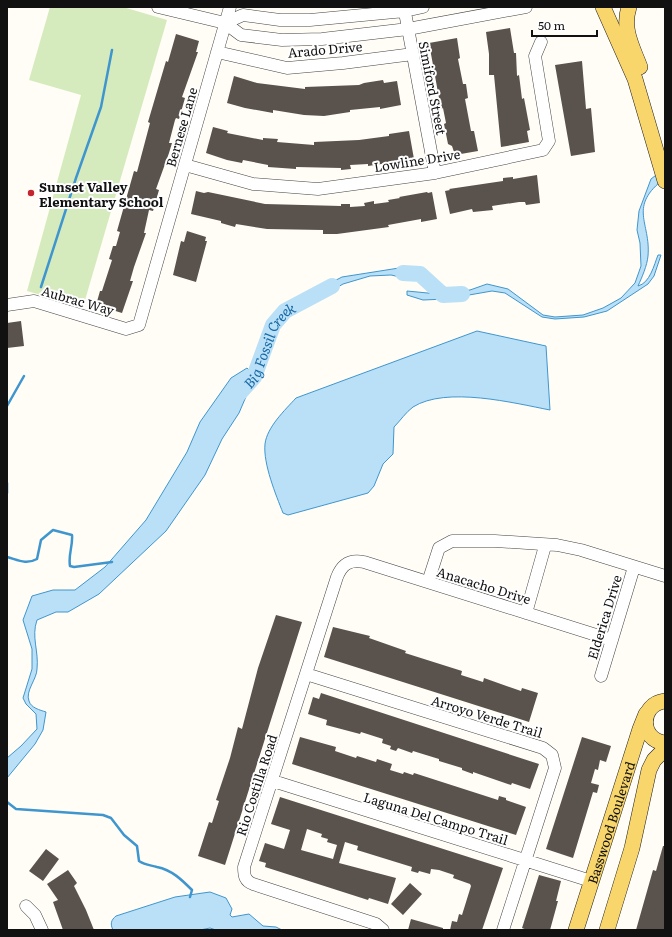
<svg xmlns="http://www.w3.org/2000/svg" width="672" height="937" viewBox="0 0 672 937" font-family="Literata,serif">
<rect width="100%" height="100%" fill="#fffdf5"/>
<path fill="#d5ebbd" d="M 50,7 L 123,7 L 167,20 L 83,307 L 27,291 L 81,95 L 29,80 Z"/>
<path fill="#b9e0f7" stroke="#3f96cf" d="M 665,168 L 665,178 C 627,207 651,222 648,256 C 647,266 642,277 638,286 C 650,283 654,265 658,255 L 661,255 L 654,276 L 648,284 L 607,311 L 584,317 L 555,319 L 542,317 L 505,293 L 492,291 L 446,299 L 423,300 L 407,295 L 407,291 L 438,294 L 470,290 L 487,284 L 508,289 L 543,315 L 555,317 L 583,315 L 603,308 L 621,298 L 635,283 L 641,266 L 640,243 L 637,230 L 639,211 L 651,179 Z
M 399,268 L 422,270 L 428,276 L 409,279 L 391,275 L 370,276 L 343,284 L 323,296 L 313,297 L 313,292 L 342,277 Z
M 477,331 L 546,346 L 550,410 C 514,403 446,386 413,407 C 406,412 400,421 394,427 L 393,454 L 383,464 L 374,486 L 368,493 L 288,515 L 283,513 C 276,495 263,464 265,444 C 267,427 285,410 296,398 Z
M 247,368 L 251,372 L 248,392 L 239,413 L 222,439 L 205,475 L 166,531 L 99,594 L 68,612 L 56,612 L 37,620 C 31,637 39,651 37,669 C 37,679 25,691 29,701 C 31,708 40,710 46,712 L 43,730 L 35,744 L 7,778 L 7,758 L 21,746 L 37,729 L 36,714 L 26,704 L 23,698 L 32,669 L 32,649 L 23,620 L 32,596 L 53,590 L 75,590 L 105,567 L 146,520 L 187,452 L 200,422 L 231,378 Z
M 210,892 L 226,898 L 232,909 L 230,915 L 232,917 L 249,914 L 263,926 L 276,927 L 282,930 L 216,930 L 210,928 L 200,930 L 113,930 C 110,924 111,920 116,916 L 175,897 Z"/>
<g fill="none" stroke-linecap="round" stroke-linejoin="round">
<path stroke="#3f96cf" stroke-width="2.5" d="M 41,287 L 76,178 L 101,107 L 112,50
M 7,406 L 24,376
M 7,483 L 7,493
M 7,557 C 18,560 26,565 37,559 L 41,540 L 53,530 L 72,535 C 73,546 68,555 70,566 L 74,567 L 112,562
M 7,802 L 16,809 L 103,815 L 111,818 L 124,835 L 137,846 L 139,861 C 145,865 150,865 157,867 C 172,870 182,880 192,890 L 190,897"/>
<g stroke="#b9e0f7" stroke-width="16">
<path d="M 403,273 L 420,274 L 443,295 L 462,294"/>
<path id="s1" d="M 236,397 L 254,377 L 273,325 L 285,311 L 332,286"/>
</g>
</g>
<path fill="#5a524d" fill-rule="evenodd" d="M 510,28 L 514,53 L 516,53 L 517,76 L 519,75 L 522,99 L 524,98 L 530,130 L 527,131 L 529,142 L 501,147 L 494,75 L 489,75 L 489,54 L 486,32 Z
M 176,34 L 199,41 L 196,52 L 198,52 L 182,97 L 185,98 L 179,119 L 176,118 L 175,120 L 169,143 L 172,143 L 169,153 L 156,189 L 159,190 L 153,211 L 149,210 L 144,233 L 146,233 L 134,267 L 130,281 L 133,281 L 122,313 L 96,305 L 100,291 L 102,291 L 112,260 L 109,259 L 113,246 L 116,246 L 120,232 L 117,231 L 134,171 L 137,172 L 150,123 L 148,122 L 166,61 L 168,62 Z
M 457,38 L 460,58 L 458,59 L 463,84 L 466,84 L 468,98 L 465,99 L 471,131 L 474,131 L 478,151 L 455,155 L 452,146 L 448,144 L 444,124 L 446,123 L 443,108 L 441,109 L 429,43 Z
M 582,61 L 586,109 L 591,108 L 595,152 L 571,156 L 555,65 Z
M 234,76 L 257,83 L 305,89 L 305,87 L 359,85 L 364,83 L 383,80 L 384,83 L 397,81 L 401,105 L 380,109 L 380,107 L 350,110 L 350,112 L 324,116 L 304,115 L 273,110 L 273,113 L 245,108 L 227,103 Z
M 213,127 L 228,131 L 227,133 L 263,140 L 263,138 L 278,139 L 277,142 L 314,145 L 314,142 L 359,140 L 389,136 L 389,134 L 409,131 L 414,159 L 368,166 L 368,164 L 350,165 L 351,169 L 341,170 L 341,168 L 296,167 L 296,169 L 268,167 L 268,165 L 243,160 L 242,163 L 227,160 L 206,153 Z
M 537,175 L 540,203 L 526,205 L 525,202 L 519,202 L 492,206 L 493,210 L 473,212 L 472,209 L 450,214 L 445,191 L 450,190 L 449,189 L 503,181 L 503,178 L 513,177 L 513,179 Z
M 196,191 L 204,193 L 208,192 L 265,204 L 341,206 L 341,204 L 350,204 L 350,207 L 365,206 L 364,203 L 374,201 L 374,204 L 389,202 L 388,200 L 400,198 L 399,197 L 427,192 L 428,193 L 432,192 L 437,219 L 421,222 L 421,219 L 388,225 L 389,227 L 337,234 L 323,234 L 323,230 L 267,229 L 236,224 L 235,227 L 221,223 L 221,221 L 191,214 Z
M 187,231 L 206,237 L 205,241 L 207,241 L 196,282 L 173,275 L 181,241 L 184,242 Z
M 21,321 L 24,346 L 7,348 L 7,323 Z
M 276,615 L 302,622 L 225,865 L 198,856 L 209,822 L 212,823 L 219,801 L 216,800 L 230,758 L 238,727 L 242,729 L 258,668 Z
M 333,627 L 370,636 L 369,638 L 406,651 L 405,653 L 462,671 L 461,675 L 483,682 L 484,678 L 521,691 L 522,688 L 538,693 L 529,722 L 324,657 Z
M 321,693 L 539,764 L 530,789 L 512,783 L 511,785 L 473,772 L 473,774 L 462,770 L 462,768 L 439,761 L 439,759 L 413,751 L 412,753 L 398,748 L 396,751 L 390,749 L 391,746 L 382,743 L 383,739 L 361,732 L 360,734 L 326,725 L 327,720 L 308,714 L 313,697 L 319,699 Z
M 300,737 L 336,747 L 335,751 L 356,758 L 357,756 L 376,762 L 377,759 L 392,764 L 390,770 L 403,774 L 404,772 L 413,775 L 414,773 L 498,800 L 499,796 L 506,798 L 506,800 L 526,807 L 516,835 L 292,764 Z
M 582,737 L 611,746 L 606,762 L 600,760 L 598,770 L 595,769 L 591,783 L 599,785 L 597,793 L 593,792 L 573,858 L 546,849 Z
M 280,797 L 503,868 L 482,930 L 450,930 L 452,921 L 457,922 L 459,914 L 462,915 L 471,886 L 470,884 L 453,878 L 454,875 L 439,870 L 431,869 L 430,874 L 419,871 L 418,873 L 411,871 L 412,867 L 357,850 L 358,846 L 345,842 L 339,863 L 396,878 L 388,904 L 369,898 L 368,900 L 265,867 L 266,863 L 259,861 L 265,843 L 284,849 L 290,830 L 271,824 ZM 307,829 L 322,834 L 321,837 L 328,839 L 327,842 L 337,845 L 333,859 L 301,850 Z
M 663,846 L 665,846 L 665,930 L 636,930 L 653,870 L 656,871 Z
M 46,849 L 59,859 L 43,881 L 29,871 Z
M 68,870 L 77,883 L 74,886 L 86,910 L 94,930 L 63,930 L 53,902 L 58,900 L 47,884 Z
M 539,875 L 561,881 L 556,901 L 558,901 L 550,930 L 527,930 L 522,928 Z
M 410,883 L 422,894 L 403,915 L 391,904 Z
M 411,919 L 443,928 L 443,930 L 408,930 Z"/>
<g fill="none" stroke-linecap="round" stroke-linejoin="round">
<g stroke="#444" stroke-width="13">
<path id="minor" d="M 158,7 L 225,23 L 241,35 L 282,40 L 322,39 L 408,29 L 526,7
M 404,7 L 435,173
M 225,23 L 243,15 L 280,20 L 310,20 L 405,11 L 423,7
M 217,52 L 287,68 L 343,63 L 413,54
M 185,165 L 253,184 L 318,189 L 435,173 L 543,150 L 549,141 L 535,56 L 541,42
M 7,305 L 34,301 L 126,329 L 139,325 L 230,7
M 428,582 L 439,548 L 452,541 L 495,541 L 557,545 L 581,550 L 665,576
M 526,613 L 545,546
M 306,674 L 543,748 L 552,755 L 555,768 L 503,930
M 601,676 L 634,567
M 273,781 L 591,881
M 26,906 L 35,915 L 42,930
M 383,930 L 376,924 L 253,884 C 245,881 244,876 244,867 L 337,577 C 342,564 350,559 364,562 L 612,640"/>
</g>
<g stroke="#222" stroke-width="16">
<g id="major">
<path d="M 603,7 L 635,79 L 665,181"/>
<path d="M 629,7 C 622,29 632,46 640,67"/>
<path d="M 665,701 C 639,704 639,740 665,743"/>
<path id="s2" d="M 576,930 L 640,729 L 646,714"/>
<path d="M 607,930 L 632,848 L 649,770 L 654,760 L 665,749"/>
</g>
</g>
<use href="#minor" stroke="#fff" stroke-width="12"/>
<use href="#major" stroke="#f9d66b" stroke-width="15"/>
</g>
<circle fill="#c4262e" stroke="#fff" stroke-width="1.5" cx="31" cy="193" r="4"/>
<g text-anchor="middle" dominant-baseline="central" stroke-width="4" stroke-linejoin="round" paint-order="stroke">
<g font-size="13" fill="#111" stroke="#fff">
<text transform="translate(325 49) rotate(-5)">Arado Drive</text>
<text transform="translate(433 88) rotate(79)">Simiford Street</text>
<text transform="translate(181 127) rotate(-74)">Bernese Lane</text>
<text transform="translate(417 160) rotate(-9)">Lowline Drive</text>
<text transform="translate(78 300) rotate(16)">Aubrac Way</text>
<text transform="translate(484 585) rotate(17)">Anacacho Drive</text>
<text transform="translate(604 617) rotate(-73)">Elderica Drive</text>
<text transform="translate(487 716) rotate(17)">Arroyo Verde Trail</text>
<text transform="translate(256 785) rotate(-72)">Rio Costilla Road</text>
<text transform="translate(436 818) rotate(17)">Laguna Del Campo Trail</text>
<text stroke="none"><textPath href="#s2" startOffset="113">Basswood Boulevard</textPath></text>
</g>
<g font-size="13" font-weight="bold" fill="#111" stroke="#fff" text-anchor="start">
<text x="39" y="186">Sunset Valley<tspan x="39" dy="15">Elementary School</tspan></text>
</g>
<g font-size="14" font-style="italic" fill="#1768a6" stroke="#fff">
<text stroke="none"><textPath href="#s1" startOffset="63">Big Fossil Creek</textPath></text>
</g>
</g>
<rect width="672" height="937" fill="none" stroke="#111111" stroke-width="16"/>
<path d="M532 30v6h65v-6" fill="none" stroke="#111111" stroke-width="2"/>
<text x="538" y="30" font-size="12" fill="#111111" stroke="#ffffff" stroke-width="3" paint-order="stroke">50 m</text>
</svg>
